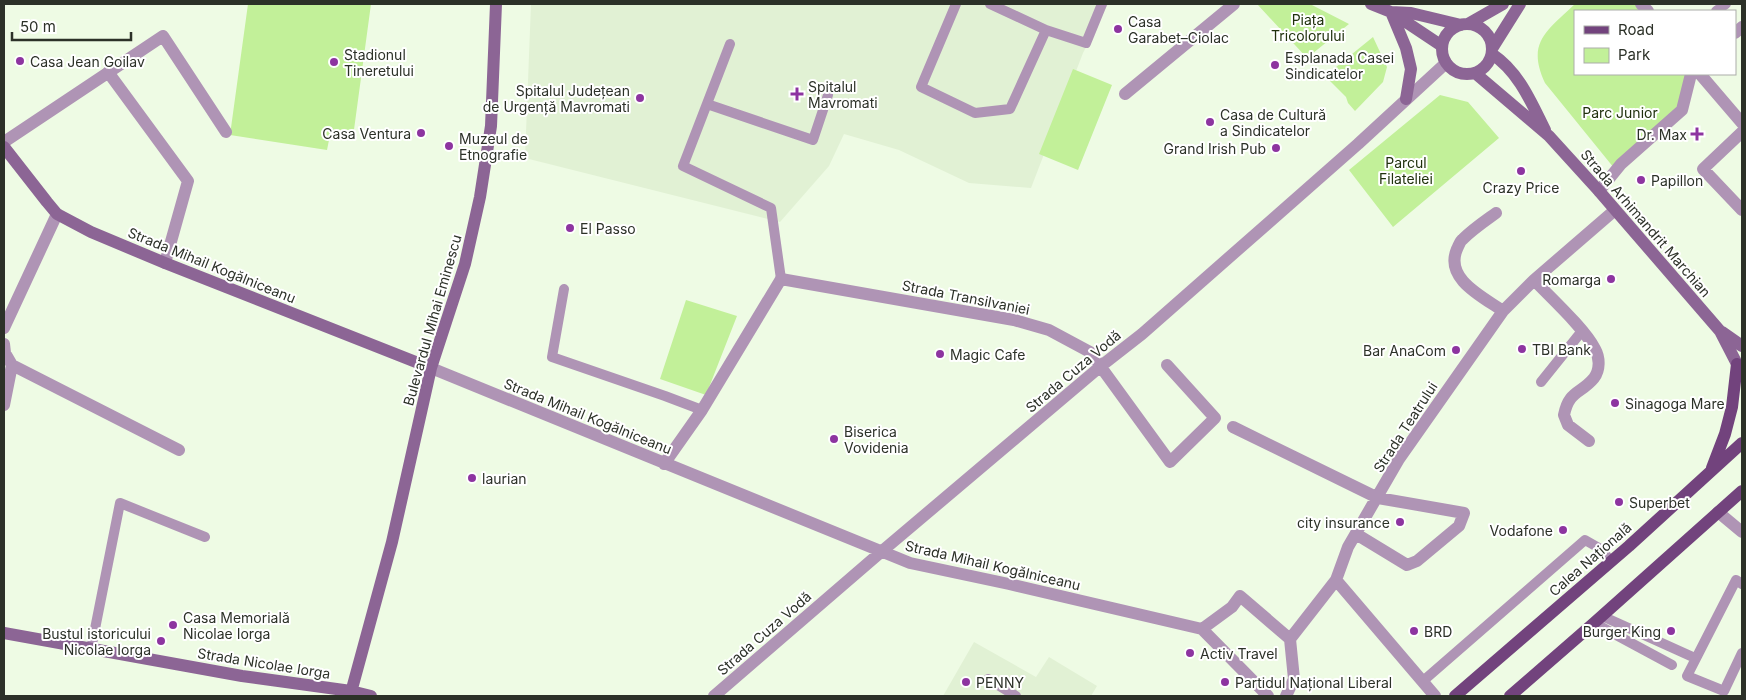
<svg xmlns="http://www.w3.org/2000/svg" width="1746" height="700" viewBox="0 0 1746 700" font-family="Inter,sans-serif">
<rect width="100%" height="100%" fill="#eefbe4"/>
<path fill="#e1f1d4" d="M 531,4 L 1108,4 L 1083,53 L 1031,188 L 969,183 L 899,150 L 844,134 L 829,166 L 780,222 L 525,158 Z
M 974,642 L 1036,677 L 1049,657 L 1097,686 L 1091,696 L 943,696 Z"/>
<path fill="#c2f099" d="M 248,4 L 371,4 L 353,137 L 330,135 L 327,150 L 230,135 Z
M 1257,4 L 1310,4 L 1349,24 L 1307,58 Z
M 1575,4 L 1640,4 L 1647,11 L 1575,11 L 1575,74 L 1691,74 L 1682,110 L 1614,168 L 1545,83 C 1526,42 1547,31 1575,4 Z
M 1373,37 L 1387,67 L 1383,82 L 1355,111 L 1348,103 L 1346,97 L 1325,76 Z
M 1073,69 L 1112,85 L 1078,170 L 1039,154 Z
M 1440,95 L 1468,102 L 1499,138 L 1393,227 L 1349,170 Z
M 686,300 L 737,316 L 706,395 L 660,379 Z"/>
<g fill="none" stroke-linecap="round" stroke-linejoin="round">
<path stroke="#af94b5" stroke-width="10" d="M 956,4 L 921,87 L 975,113 L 1010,109 L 1046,30
M 990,4 L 1046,30 L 1086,43 L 1102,4
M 1716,11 L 1726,4
M 730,44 L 683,166 L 771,208 L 781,279
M 707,104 L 813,140 L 828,95
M 564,289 L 552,357 L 665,396 L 702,410
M 1541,382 L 1582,331
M 1742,584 L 1736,580 L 1687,676 L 1724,691 L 1742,653
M 1602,616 L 1695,658
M 1594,623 L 1672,665
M 91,649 L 120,503 L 205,537
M 988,679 L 1016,696
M 1423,681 L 1585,540 L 1599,548 L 1611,561"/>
<path stroke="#af94b5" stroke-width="12" d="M 1641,4 L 1648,11
M 1735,33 L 1742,27
M 108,72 L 188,181 L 165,263
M 1700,74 L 1742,123
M 1125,94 L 1234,4
M 1742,132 L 1703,169 L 1742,210
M 4,142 L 163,36 L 226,132
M 1599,191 L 1621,164 L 1682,110 L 1691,74
M 1496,213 C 1485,221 1473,229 1463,239 C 1460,241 1459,245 1457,249 C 1444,279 1483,297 1503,311
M 1534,280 C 1551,298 1585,329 1595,349 C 1600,358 1600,370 1594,378 C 1581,394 1569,390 1564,415 L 1568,425 L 1589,441
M 4,328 L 57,214
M 4,344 L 5,353 L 12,365 L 4,405
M 12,365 L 179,450
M 431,368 L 910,563 L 1009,584 L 1202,629 L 1268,696
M 1233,427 L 1378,498 L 1464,513 L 1459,526 L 1417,561 L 1407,565 L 1356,534
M 664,464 L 702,410 L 781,279 L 1014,320 L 1049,330 L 1090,352 L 1170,462 L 1215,418 L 1167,365
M 1718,512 L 1742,532
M 1336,580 L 1435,696
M 1202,629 L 1232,607 L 1240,596 L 1290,639
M 714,696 L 881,552 L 1101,366 L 1142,334 L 1358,144 L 1446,63
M 1286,696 L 1294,679 L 1290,639 L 1336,580 L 1348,547 L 1399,459 L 1503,311 L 1534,280 L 1615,210"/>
<path stroke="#8c6595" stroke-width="12" d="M 1371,4 L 1391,12 L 1442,46
M 1391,12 L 1406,48 L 1411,69 L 1406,99
M 1391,12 L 1411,13 L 1461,25
M1442 49a25 25 0 1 1 50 0a25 25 0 1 1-50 0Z
M 1468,24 L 1503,4
M 1493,47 L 1520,4
M 1492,54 C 1519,72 1531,102 1545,130
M 1475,73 L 1549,136 L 1599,191 L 1720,331 L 1737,364 L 1742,371
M 4,147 L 47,202 L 57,214 L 91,232 L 165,263 L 431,368
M 1722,332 L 1742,346
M 4,633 L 242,676 L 351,691 L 371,696
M 350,696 L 392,542 L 431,368 L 465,264 L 480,197 L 491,126 L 496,4"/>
<path stroke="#72437d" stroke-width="12" d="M 1712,468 L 1725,434 L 1732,407 L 1737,364
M 1455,696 L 1629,546 L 1742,443
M 1510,696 L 1594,623 L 1742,491"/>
</g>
<g fill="#8d34a0" stroke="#fff" stroke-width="2">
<circle cx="1118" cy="29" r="5"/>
<circle cx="20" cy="61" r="5"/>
<circle cx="334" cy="62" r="5"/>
<circle cx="1275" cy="65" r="5"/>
<path d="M794.5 86.5h5v5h5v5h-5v5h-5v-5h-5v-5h5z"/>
<circle cx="640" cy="98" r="5"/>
<circle cx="1210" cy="122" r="5"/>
<circle cx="421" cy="133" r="5"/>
<path d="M1694.5 126.5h5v5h5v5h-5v5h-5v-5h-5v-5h5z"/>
<circle cx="449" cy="146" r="5"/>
<circle cx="1276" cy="148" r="5"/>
<circle cx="1521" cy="171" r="5"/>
<circle cx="1641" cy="180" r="5"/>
<circle cx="570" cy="228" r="5"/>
<circle cx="1611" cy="279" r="5"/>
<circle cx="1522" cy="349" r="5"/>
<circle cx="1456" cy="350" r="5"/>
<circle cx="940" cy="354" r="5"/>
<circle cx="1615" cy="403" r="5"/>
<circle cx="834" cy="439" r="5"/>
<circle cx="472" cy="478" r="5"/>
<circle cx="1619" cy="502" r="5"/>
<circle cx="1400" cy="522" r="5"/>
<circle cx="1563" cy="530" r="5"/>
<circle cx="173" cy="625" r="5"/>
<circle cx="1414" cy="631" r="5"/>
<circle cx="1671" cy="631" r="5"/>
<circle cx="161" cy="641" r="5"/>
<circle cx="1190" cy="653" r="5"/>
<circle cx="966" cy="682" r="5"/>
<circle cx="1225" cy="682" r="5"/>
</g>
<g text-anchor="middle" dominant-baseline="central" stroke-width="4" stroke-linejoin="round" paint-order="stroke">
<g font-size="14" fill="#20310d" stroke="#fff">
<text x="1308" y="19">Piața<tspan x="1308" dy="16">Tricolorului</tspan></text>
<text x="1620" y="112">Parc Junior</text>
<text x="1406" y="162">Parcul<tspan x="1406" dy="16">Filateliei</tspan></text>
</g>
<g font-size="14" fill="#2c3128" stroke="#fff" text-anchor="start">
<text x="1128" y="21">Casa<tspan x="1128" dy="16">Garabet–Ciolac</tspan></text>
<text x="344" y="54">Stadionul<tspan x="344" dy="16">Tineretului</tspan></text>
<text x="1285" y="57">Esplanada Casei<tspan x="1285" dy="16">Sindicatelor</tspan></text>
<text x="30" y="61">Casa Jean Goilav</text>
<text x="808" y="86">Spitalul<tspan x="808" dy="16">Mavromati</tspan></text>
<text x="630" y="90" text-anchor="end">Spitalul Județean<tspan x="630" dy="16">de Urgență Mavromati</tspan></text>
<text x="1220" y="114">Casa de Cultură<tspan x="1220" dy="16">a Sindicatelor</tspan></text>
<text x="411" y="133" text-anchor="end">Casa Ventura</text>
<text x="1687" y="134" text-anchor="end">Dr. Max</text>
<text x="459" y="138">Muzeul de<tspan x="459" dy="16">Etnografie</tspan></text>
<text x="1266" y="148" text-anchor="end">Grand Irish Pub</text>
<text x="1651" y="180">Papillon</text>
<text x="1521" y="187" text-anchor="middle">Crazy Price</text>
<text x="580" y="228">El Passo</text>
<text x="1601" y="279" text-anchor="end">Romarga</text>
<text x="1532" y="349">TBI Bank</text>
<text x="1446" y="350" text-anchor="end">Bar AnaCom</text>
<text x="950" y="354">Magic Cafe</text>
<text x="1625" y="403">Sinagoga Mare</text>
<text x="844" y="431">Biserica<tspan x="844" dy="16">Vovidenia</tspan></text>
<text x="482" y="478">laurian</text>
<text x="1629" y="502">Superbet</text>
<text x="1390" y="522" text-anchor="end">city insurance</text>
<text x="1553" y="530" text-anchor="end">Vodafone</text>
<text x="183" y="617">Casa Memorială<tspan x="183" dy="16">Nicolae Iorga</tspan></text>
<text x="1424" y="631">BRD</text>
<text x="1661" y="631" text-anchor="end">Burger King</text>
<text x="151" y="633" text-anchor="end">Bustul istoricului<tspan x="151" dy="16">Nicolae Iorga</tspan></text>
<text x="1200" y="653">Activ Travel</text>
<text x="976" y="682">PENNY</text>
<text x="1235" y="682">Partidul Național Liberal</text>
</g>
<g font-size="14" fill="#2c3128" stroke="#fff">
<text transform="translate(1646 223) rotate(49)">Strada Arhimandrit Marchian</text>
<text transform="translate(212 265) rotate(22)">Strada Mihail Kogălniceanu</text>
<text transform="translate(966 297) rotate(11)">Strada Transilvaniei</text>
<text transform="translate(432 320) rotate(-74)">Bulevardul Mihai Eminescu</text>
<text transform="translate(1073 371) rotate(-40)">Strada Cuza Vodă</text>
<text transform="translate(588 416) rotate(22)">Strada Mihail Kogălniceanu</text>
<text transform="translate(1405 427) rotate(-57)">Strada Teatrului</text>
<text transform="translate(1590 559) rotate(-41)">Calea Națională</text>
<text transform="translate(993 565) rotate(13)">Strada Mihail Kogălniceanu</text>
<text transform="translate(764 633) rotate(-41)">Strada Cuza Vodă</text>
<text transform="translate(264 663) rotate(9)">Strada Nicolae Iorga</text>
</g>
</g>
<rect width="1746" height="700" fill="none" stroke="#2c3128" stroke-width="10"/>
<rect x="1574" y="10" width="162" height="65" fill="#ffffff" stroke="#abada9"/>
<rect x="1584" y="26" width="25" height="8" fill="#72437d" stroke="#abada9"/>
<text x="1618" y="35" font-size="15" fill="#2c3128">Road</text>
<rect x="1584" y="48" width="25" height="15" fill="#c2f099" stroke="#abada9"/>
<text x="1618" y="60" font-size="15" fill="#2c3128">Park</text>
<path d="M12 32v8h119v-8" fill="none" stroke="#2c3128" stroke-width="2.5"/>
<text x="20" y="32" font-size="15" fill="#2c3128" stroke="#ffffff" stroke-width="4" paint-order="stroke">50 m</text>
</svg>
